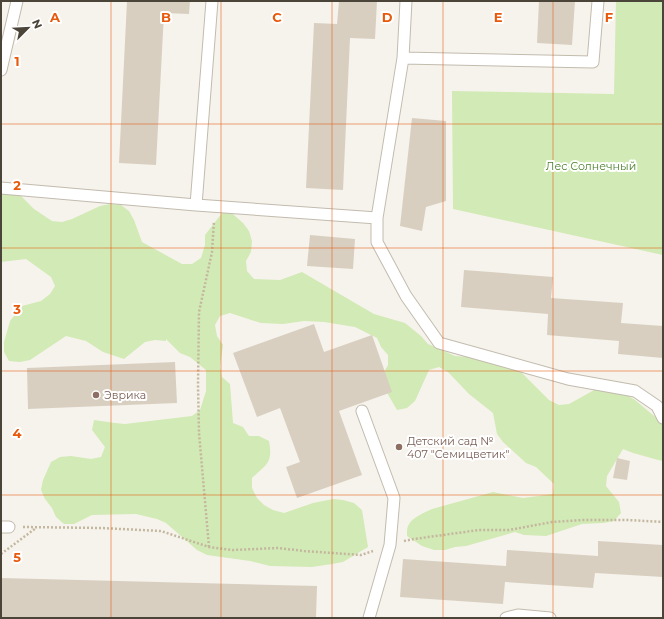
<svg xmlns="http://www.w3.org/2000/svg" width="664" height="619" viewBox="0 0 664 619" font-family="Montserrat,sans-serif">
<rect width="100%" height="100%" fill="#f6f3ec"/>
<path fill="#d2eab5" d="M 616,1 L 663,1 L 663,255 L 453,209 L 452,91 L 614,94 Z
M 1,182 L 9,184 L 34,209 L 52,221 L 62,222 L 72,219 L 100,206 L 110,204 L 121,205 L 129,211 L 134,220 L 142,242 L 182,264 L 192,264 L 201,258 L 205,245 L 205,235 L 226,208 L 243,223 L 249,231 L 252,241 L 251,252 L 246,261 L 247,271 L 254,279 L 280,280 L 302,272 L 374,314 L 405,323 L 421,336 L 428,344 L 455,356 L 499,359 L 519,370 L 549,400 L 559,405 L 569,404 L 596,389 L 627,395 L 635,400 L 660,421 L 663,426 L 663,459 L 662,461 L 633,453 L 623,449 L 607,476 L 606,486 L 619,502 L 621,513 L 614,521 L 603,523 L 582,524 L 546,536 L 524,535 L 515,532 L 466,546 L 455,547 L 445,550 L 434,550 L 422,546 L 407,536 C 407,533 407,528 408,526 C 412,517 424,513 432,509 L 493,492 L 523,498 L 553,494 L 554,484 L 536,467 L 526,463 L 503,442 L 497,434 L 493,413 L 469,394 L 448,372 L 439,367 L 429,370 L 415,401 L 407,408 L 397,410 L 382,384 L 383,374 L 388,365 L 388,355 L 381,347 L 377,338 L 355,327 L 324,322 L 304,321 L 283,324 L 261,323 L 230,313 L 220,316 L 215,325 L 217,336 L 223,345 L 220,367 L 222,377 L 230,384 L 233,423 L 243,427 L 249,436 L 259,436 L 269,441 C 273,463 267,464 252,478 L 252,488 L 257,498 L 264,505 L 273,510 L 284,513 L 313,503 L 333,499 L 343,500 L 354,503 L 362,510 L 368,547 L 343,562 L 332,564 L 312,567 L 270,566 L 250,561 L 207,555 L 197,550 L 166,523 L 157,519 L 136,514 L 92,515 L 74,524 L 64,524 L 56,517 L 52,508 L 45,499 L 41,490 L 43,480 L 51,462 L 60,457 L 71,456 L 91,459 L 101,457 L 105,447 L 92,430 L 94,420 L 115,423 L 125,424 L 192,416 L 200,410 L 206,391 L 206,370 L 190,357 L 180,353 L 166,339 L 166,341 L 155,340 L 145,342 L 124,359 L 103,352 L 86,341 L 66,336 L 30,360 L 20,362 L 9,361 L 4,352 L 4,342 L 10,321 L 22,306 L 41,301 L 50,294 L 55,286 L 51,277 L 26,259 L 1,262 Z"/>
<path fill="#d8cfc1" d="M 127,1 L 190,1 L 189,14 L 164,13 L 156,165 L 119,163 Z
M 339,1 L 377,1 L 375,39 L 350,38 L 343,190 L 306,188 L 314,23 L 337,24 Z
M 539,1 L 575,1 L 572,45 L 537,43 Z
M 412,118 L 446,121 L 446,201 L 426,207 L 422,231 L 400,226 Z
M 310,235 L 355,239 L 353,269 L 307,266 Z
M 464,270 L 553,277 L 551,298 L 623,303 L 621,323 L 663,326 L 663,358 L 618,354 L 619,341 L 547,335 L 548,314 L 461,307 Z
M 314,324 L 324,352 L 372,335 L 392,392 L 339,411 L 362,475 L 297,498 L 286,467 L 300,462 L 280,408 L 257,417 L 233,353 Z
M 175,362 L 177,403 L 28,409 L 27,368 Z
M 617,458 L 630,461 L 627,480 L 613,478 Z
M 598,541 L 663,545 L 663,577 L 595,573 L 593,588 L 505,582 L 503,604 L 400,597 L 403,559 L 506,566 L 507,550 L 598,556 Z
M 1,578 L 317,586 L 316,618 L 1,618 Z"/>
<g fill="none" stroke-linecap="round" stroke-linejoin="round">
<g stroke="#c2bbae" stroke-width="13">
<path id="lane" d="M 403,58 L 406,1
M 1,70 L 17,1
M 1,188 L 196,205 L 377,218 L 377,242 L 406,296 L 439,343 L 568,379 L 635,391 L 657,406 L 663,418
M 196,205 L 212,1
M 377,218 L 403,58 L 593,62 L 598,1
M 362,411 L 394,498 L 390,545 L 369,618
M 1,527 L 9,527
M 506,618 L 518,615 L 550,618"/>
</g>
<path stroke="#c4b79f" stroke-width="2.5" stroke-dasharray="2 2" stroke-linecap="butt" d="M 23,527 L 101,528 L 161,531 L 209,547 L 233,550 L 278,548 L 304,551 L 361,555 L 373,551
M 404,541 L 414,539 L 479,530 L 509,530 L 552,522 L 583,520 L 628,520 L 663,522
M 209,547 L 199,433 L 198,385 L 199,312 L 212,252 L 214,221
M 1,554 L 36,528"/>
<use href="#lane" stroke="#fff" stroke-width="11"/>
</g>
<path fill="none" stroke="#e8590c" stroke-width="1" stroke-opacity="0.55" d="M 111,1 L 111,618M 221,1 L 221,618M 332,1 L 332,618M 443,1 L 443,618M 553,1 L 553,618M 1,124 L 663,124M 1,248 L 663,248M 1,371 L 663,371M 1,495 L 663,495"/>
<g fill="#8d6e63" stroke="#fff" stroke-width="1.5">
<circle cx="96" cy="395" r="4"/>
<circle cx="399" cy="447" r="4"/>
</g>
<g text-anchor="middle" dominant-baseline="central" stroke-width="4" stroke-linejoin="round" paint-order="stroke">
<g font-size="11" fill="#4a7f2a" stroke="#fff">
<text x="591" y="166">Лес Солнечный</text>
</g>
<g font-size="11" fill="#785e54" stroke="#fff" text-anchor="start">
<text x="104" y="395">Эврика</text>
<text x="407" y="441">Детский сад №<tspan x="407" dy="13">407 "Семицветик"</tspan></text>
</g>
</g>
<g font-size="13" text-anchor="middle" font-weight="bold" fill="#e8590c" stroke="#fff" stroke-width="4" stroke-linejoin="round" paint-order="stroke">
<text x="55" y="22">A</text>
<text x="166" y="22">B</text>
<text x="277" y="22">C</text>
<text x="387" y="22">D</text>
<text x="498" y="22">E</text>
<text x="609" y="22">F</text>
<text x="17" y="66">1</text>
<text x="17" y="190">2</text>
<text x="17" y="314">3</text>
<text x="17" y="438">4</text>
<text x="17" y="562">5</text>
</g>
<rect width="664" height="619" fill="none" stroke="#4b4439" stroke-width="4"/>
<g transform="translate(28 28) rotate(66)" stroke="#ffffff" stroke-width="3" paint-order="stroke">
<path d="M0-3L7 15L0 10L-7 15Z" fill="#4b4439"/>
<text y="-6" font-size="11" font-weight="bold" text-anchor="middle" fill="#4b4439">N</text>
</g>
</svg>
